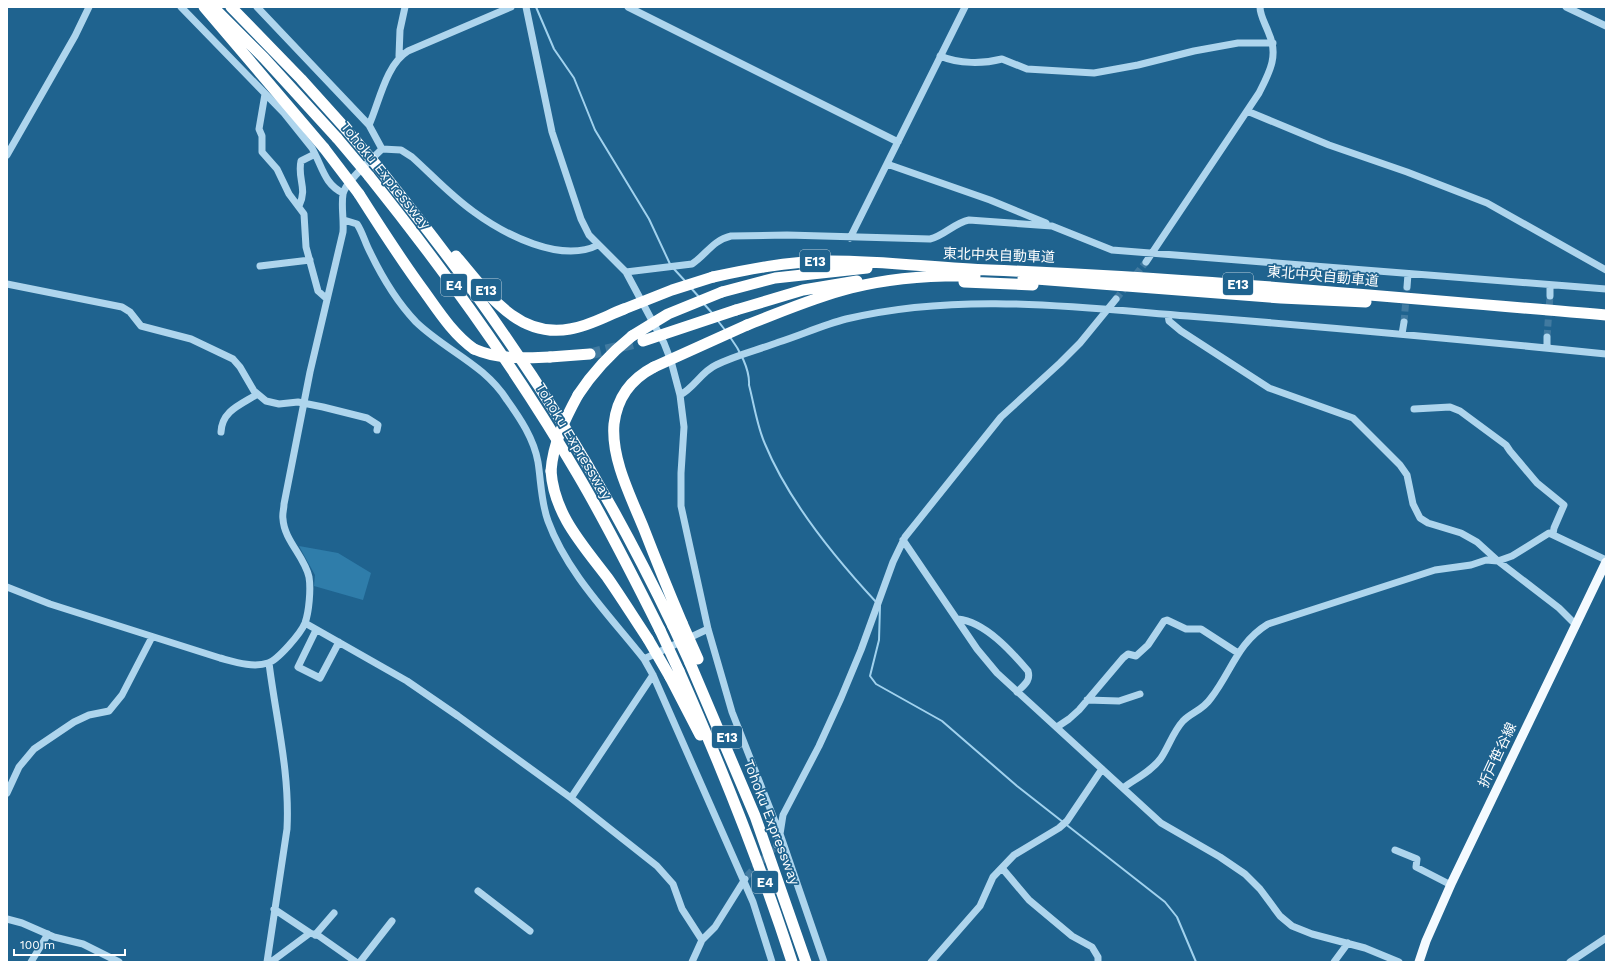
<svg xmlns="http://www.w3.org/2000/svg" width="1613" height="969" viewBox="0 0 1613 969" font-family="'Work Sans','Noto Sans JP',sans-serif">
<rect width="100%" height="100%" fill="#1f638f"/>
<path fill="#2f7daa" d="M 299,546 L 338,553 L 371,573 L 363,600 L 314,586 L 315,575 Z"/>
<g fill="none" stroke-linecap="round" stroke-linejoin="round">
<path stroke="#a1d2ee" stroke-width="2" d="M 536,7 L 554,49 L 574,78 L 595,130 L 649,219 L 670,264
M 674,269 L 686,282
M 691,288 L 699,297
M 704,304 L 713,314
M 718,321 L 725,330
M 730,337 C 739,349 750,369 749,385 C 754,404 757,426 765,444 C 788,500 836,559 877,603
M 880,606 L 879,640 L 870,676 L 876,684 L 942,721 L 1017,786 L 1165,902 L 1177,917 L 1196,962"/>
<path stroke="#417aa0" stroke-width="7" stroke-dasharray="7 3.5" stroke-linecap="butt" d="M 1116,299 L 1146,262
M 1404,322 L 1407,287
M 1547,337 L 1550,296
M 747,876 L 777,845"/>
<path stroke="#417aa0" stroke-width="11" stroke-dasharray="11 5.5" stroke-linecap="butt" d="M 590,354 L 635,343"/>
<path stroke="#aed5ed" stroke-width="7" d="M 181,7 L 284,113 L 312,148 L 315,154 L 301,161 C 297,179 308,188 299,206
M 257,7 L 369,125
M 526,7 L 552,132 L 581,219 L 589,235 L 626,272 L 692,264 C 706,255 713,240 731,236 L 787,235 L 930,239 C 944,236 954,223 969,220 L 1052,226 L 1112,250 L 1606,289
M 628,7 L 898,142
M 1566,7 L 1606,26
M 399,56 L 400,30 L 405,7
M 940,56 C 959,64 983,64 1002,59 L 1027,69 L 1094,73 L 1138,65 L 1194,51 L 1238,43 L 1273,43
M 265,94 L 259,129 L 262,136 L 262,152 L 277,169 L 289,194 L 304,214 L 306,247 L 318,291 L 327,299
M 1247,111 L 1329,145 L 1407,172 L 1487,203 L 1606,270
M 382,149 L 369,125 C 379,103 386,64 408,51 L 511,7
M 315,154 C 323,170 326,185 343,193
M 7,155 L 75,36 L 89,7
M 887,164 L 990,200 L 1046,223
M 344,220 L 357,224 C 363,233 365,243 370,252 C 382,277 397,302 416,322 C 446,351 484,364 507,400 C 520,418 534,439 538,462 C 541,481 541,502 548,521 C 567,573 610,616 644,659 L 653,675 L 753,902 L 772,962
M 850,238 L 965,7
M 1146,262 L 1259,93 C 1269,73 1279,56 1269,34 C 1266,25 1260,16 1260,7
M 260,266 L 310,260
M 626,272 L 664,343 L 671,361 L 680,395 L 684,427 L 681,473 L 681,506 L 708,629 L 732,712 L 780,834 L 777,845
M 7,284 L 122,307 L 130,312 L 141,326 L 191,339 L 233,359 L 240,367 L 254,391 L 266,401 L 279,404 L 298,402 L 323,407 L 367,418 L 378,425 L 377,430
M 1407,287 L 1408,274
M 1550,296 L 1550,285
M 1168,315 L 1169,321 L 1181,331 L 1269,388 L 1353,418 L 1400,465 L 1407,475 L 1413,504 L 1420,518 L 1428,523 L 1461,533 L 1477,542 L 1498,561 L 1559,608 L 1575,624
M 1402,334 L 1404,322
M 1547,348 L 1547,337
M 680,395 C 694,388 701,372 716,365 C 736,355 758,350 779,342 C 801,335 823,325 846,319 C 959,292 1074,307 1188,316 C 1327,327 1467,340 1606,354
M 1414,409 L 1450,407 L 1460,411 L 1506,445 L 1510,451 L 1537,483 L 1564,505 L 1554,528 L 1553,534
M 221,432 C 222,411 240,405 256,395
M 903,540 L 977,649 L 997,673 L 1161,823 L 1220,857 L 1245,874 L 1260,889 L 1280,916 L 1292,926 L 1312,934 L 1365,948 L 1399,962
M 7,587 L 50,604 L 220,658 C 235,662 253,668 268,663 C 278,660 301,633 305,623 C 309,612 311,589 309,577 C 305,557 284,540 283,519 C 282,514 284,509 284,504 L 310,372 L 343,232 C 344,219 341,207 343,194 C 345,182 372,159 382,149 L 401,150 L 412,157 C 432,175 451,196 474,212 C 504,234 561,264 598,245
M 958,619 C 985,622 1011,651 1028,671 C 1031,681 1024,685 1017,692
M 305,623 L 407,681 L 458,716 L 571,798 L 657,866 L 673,884 L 682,909 L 702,940
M 316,630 L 298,667 L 320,678 L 339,642
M 644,659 L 708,629
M 1087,700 L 1119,701 L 1140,694
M 1057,727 L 1069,719 L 1079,710 L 1123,658 L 1128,654 L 1136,656 L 1148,645 L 1164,621 L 1167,620 L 1186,629 L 1201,629 L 1238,653
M 1123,788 C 1135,779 1152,771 1161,758 C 1169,746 1173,732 1183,721 C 1192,712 1203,710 1211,698 C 1232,671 1237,643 1268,624 L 1435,570 L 1471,565 L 1486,560 L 1498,561 L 1512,556 L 1549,533 L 1606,560
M 7,793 L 19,767 L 34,749 L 74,722 L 89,715 L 109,711 L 122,695 L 152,637
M 571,798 L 653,675
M 1395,850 L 1417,859 L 1416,867 L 1451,885
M 1002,868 L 1029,900 L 1072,936 L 1092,947 L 1098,957 L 1098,962
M 478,891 L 530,931
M 274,909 L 310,933
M 7,919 L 22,923 L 54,937 L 83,944 L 119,962
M 315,935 L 334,913
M 31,962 L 48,934
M 267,962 L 287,829 C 290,772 276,719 269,663
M 271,962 L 310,933 L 319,936 L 356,962
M 360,962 L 392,921
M 692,962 L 702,940 L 715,927 L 745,879
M 824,962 L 780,834 L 783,815 L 819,746 L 841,698 L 861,650 L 893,562 L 905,537 L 1001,417 L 1060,363 L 1080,343 L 1116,299
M 931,962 L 980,906 L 993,877 L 1014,855 L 1059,828 L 1067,821 L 1102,769
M 1334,962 L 1348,943
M 1570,962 L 1606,938"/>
<path stroke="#f4faff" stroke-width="9" d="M 1419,962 L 1426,941 L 1452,882 L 1606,562"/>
<path stroke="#fff" stroke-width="11" d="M 204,7 L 324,148
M 231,7 L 301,79 L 346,129
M 214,8 L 264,58 L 337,138
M 378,167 C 421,221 464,276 503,333 C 568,426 624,524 673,626
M 369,176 C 445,271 517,370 578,475 C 608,526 634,578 660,630
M 359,194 C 380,227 401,260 424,291 C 439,312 453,334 474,349
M 456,256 C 486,291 517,339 570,329 C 589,326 606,316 624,309
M 713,277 C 750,269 786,262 824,261 C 879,260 935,268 990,270 C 1196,278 1401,298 1606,315
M 1023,278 L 1281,298 L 1366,302
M 964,282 L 1033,285
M 722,292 L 775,278 L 867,268
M 736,310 L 803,290 L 857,281
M 747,325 C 781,312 815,297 851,288 C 891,278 934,275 975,276
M 550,357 L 590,354
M 654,367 C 631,379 617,397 614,424 C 611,459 631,497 644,529 C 656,560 669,592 682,623
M 578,395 C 593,372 611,353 632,336
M 551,471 C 554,514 582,544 607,577 C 621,597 634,618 648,639
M 690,663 L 755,816 L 806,962
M 679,671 C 721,766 760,863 792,962
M 670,677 L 700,735"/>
<path stroke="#fff" stroke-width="11" d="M 346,129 L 378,167
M 337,138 L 369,176
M 324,148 L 359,194
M 624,309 L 672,290 L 713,277
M 632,336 L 668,314 L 722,292
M 643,341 L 736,310
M 474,349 C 499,360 524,358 550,357
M 654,367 L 747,325
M 551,471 C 553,443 565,419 578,395
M 682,623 L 698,659
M 673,626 L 690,663
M 660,630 L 679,671
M 648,639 L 670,677"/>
</g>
<g text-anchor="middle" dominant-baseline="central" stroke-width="3.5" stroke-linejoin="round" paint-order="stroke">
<g fill="#1f638f" stroke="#bcd0dd" stroke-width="1">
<rect x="800" y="250" width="30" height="22" rx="3"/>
<rect x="1223" y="273" width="30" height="22" rx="3"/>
<rect x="441" y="274" width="26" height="22" rx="3"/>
<rect x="471" y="279" width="30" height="22" rx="3"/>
<rect x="712" y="726" width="30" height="22" rx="3"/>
<rect x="752" y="871" width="26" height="22" rx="3"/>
</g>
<g font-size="13" font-weight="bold" fill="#fff">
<text x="815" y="261">E13</text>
<text x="1238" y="284">E13</text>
<text x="454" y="285">E4</text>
<text x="486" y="290">E13</text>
<text x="727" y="737">E13</text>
<text x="765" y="882">E4</text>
</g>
<g font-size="14" fill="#fff" stroke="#1f638f">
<text transform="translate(386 175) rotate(51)">Tohoku Expressway</text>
<text transform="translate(999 255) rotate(2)">東北中央自動車道</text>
<text transform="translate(1323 276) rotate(5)">東北中央自動車道</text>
<text transform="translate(574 441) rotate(59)">Tohoku Expressway</text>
<text transform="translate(1497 755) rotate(-65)">折戸笹谷線</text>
<text transform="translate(772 822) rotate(69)">Tohoku Expressway</text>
</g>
</g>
<rect width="1613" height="969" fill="none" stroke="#ffffff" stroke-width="16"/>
<path d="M14 949v6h111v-6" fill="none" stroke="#ffffff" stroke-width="2"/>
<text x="20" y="949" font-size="12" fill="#ffffff" stroke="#1f638f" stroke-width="3" paint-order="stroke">100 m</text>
</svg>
